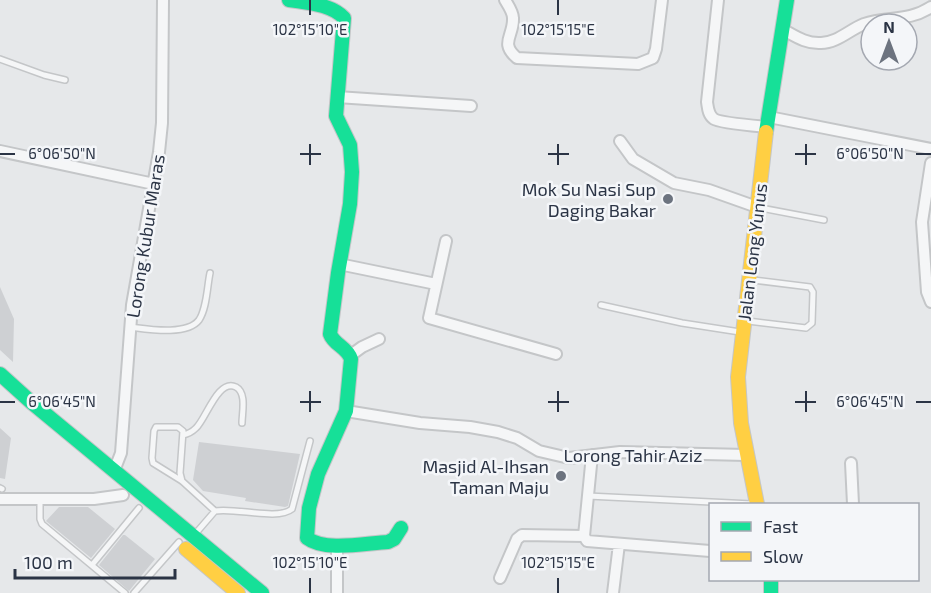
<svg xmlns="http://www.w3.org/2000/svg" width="931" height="593" viewBox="0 0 931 593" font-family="'Exo 2',sans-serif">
<rect width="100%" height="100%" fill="#e6e8ea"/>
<path fill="#ced0d3" d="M 0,287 L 14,319 L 13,362 L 0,350 Z
M 0,428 L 11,438 L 5,479 L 0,478 Z
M 199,442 L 300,454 L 288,506 L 285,507 L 245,501 L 246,498 L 203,491 L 193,480 Z
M 59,507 L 88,507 L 115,529 L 91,558 L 46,521 Z
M 123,535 L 125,535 L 155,559 L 129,591 L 99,565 Z"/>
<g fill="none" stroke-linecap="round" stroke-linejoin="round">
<g stroke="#c4c6c8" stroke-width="8">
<path id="lane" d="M 0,59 L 44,75 L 65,80
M 761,208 L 824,220
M 601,305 L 682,323 L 740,332
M 748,321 L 806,328 L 812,323 L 813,292 L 810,287 L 753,280
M 130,327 C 147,329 187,336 199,320 C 207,308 207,287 210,273
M 183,435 C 188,434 192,432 196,428 C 206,419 218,378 236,387 C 247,393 242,413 242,423
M 182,481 L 180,473 L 183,431 L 178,427 L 156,427 L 154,431 L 152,458 L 153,463 L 182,481 L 215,511
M 0,488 L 2,489
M 588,496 L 752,504
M 40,499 L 40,519 L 42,524 L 125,593
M 196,533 L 215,511 C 235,507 277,521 292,509 L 310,441
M 92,565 L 139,508
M 134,593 L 179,542"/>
</g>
<g stroke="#c4c6c8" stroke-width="14">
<path id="street" d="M 505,0 C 508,5 513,12 513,18 C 514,36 499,43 517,58 L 638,64 L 653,58 L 656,49 L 662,0
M 718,0 L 707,102 C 708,108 708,115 714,119 C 720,123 757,126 767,127
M 782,29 C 795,36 806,44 821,43 C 837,43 849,30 864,24 C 887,16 908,22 931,7
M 337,97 L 471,106
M 769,117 L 931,149
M 620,141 L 633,159 L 674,183 L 709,190 L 757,207
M 0,151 L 154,184
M 931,163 L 922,222 L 927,292 L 931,302
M 446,241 L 429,318 L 556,354
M 339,264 L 436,284
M 351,355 L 362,347 L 379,339
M 346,411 L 420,423 L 470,427 L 498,432 L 517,438 L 539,451 L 569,458 L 620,452 L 746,455
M 592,455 L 584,536 L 587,541 L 710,551
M 851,463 L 853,504
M 114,471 L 121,453 L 132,305 L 159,152 L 162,123 L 163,0
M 0,499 L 94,499 L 123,495
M 500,578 L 517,539 L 522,535 L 584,536
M 337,593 L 337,546
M 613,593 L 619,544"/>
</g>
<g stroke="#c4c6c8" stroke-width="16">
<path id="fast" d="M 289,0 C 307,3 331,4 344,18 L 336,116 L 350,145 L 352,172 L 350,204 L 338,273 L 330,334 C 334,345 347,347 351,359 L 346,411 L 318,474 L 309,508 L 307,538 C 325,552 366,543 388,542 L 394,539 L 401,528
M 766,132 L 787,0
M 0,374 L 31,402 L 262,593
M 771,580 L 771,593"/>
</g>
<g stroke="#c4c6c8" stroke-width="16">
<path id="slow" d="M 757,504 L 741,423 L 738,377 L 766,132
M 186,549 L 238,593"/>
</g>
<use href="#lane" stroke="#f5f6f7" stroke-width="5"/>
<use href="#street" stroke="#f5f6f7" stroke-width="10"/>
<use href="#fast" stroke="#16e098" stroke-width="14"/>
<use href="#slow" stroke="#ffcf43" stroke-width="14"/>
</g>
<path fill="none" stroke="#2b3445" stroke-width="2" d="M 310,0 L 310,15M 558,0 L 558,15M 310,144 L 310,165M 558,144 L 558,165M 806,144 L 806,165M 0,154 L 15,154M 300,154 L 321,154M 548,154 L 569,154M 795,154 L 816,154M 916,154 L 931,154M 310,391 L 310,412M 558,391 L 558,412M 806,391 L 806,412M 0,402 L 15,402M 300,402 L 321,402M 548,402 L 569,402M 795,402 L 816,402M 916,402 L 931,402M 310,578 L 310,593M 558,578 L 558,593"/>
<g fill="#6c737f" stroke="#f4f6f9" stroke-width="2">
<circle cx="668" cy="199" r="6"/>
<circle cx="561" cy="476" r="6"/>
</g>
<g text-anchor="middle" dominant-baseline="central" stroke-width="5" stroke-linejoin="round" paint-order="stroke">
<g font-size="18" fill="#2b3445" stroke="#f4f6f9" text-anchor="end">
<text x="656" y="189">Mok Su Nasi Sup<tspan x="656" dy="21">Daging Bakar</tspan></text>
<text x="549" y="466">Masjid Al-Ihsan<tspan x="549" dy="21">Taman Maju</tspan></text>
</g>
<g font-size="18" fill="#2b3445" stroke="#f4f6f9">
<text transform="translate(145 236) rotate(-81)">Lorong Kubur Maras</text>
<text transform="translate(752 252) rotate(-83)">Jalan Long Yunus</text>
<text x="633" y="455">Lorong Tahir Aziz</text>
</g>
</g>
<g font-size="15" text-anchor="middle" fill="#2b3445" stroke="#f4f6f9" stroke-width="5" stroke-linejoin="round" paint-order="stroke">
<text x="310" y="35">102°15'10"E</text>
<text x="558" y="35">102°15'15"E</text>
<text x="62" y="159">6°06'50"N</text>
<text x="870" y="159">6°06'50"N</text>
<text x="62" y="407">6°06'45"N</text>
<text x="870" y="407">6°06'45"N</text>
<text x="310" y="568">102°15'10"E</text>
<text x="558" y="568">102°15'15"E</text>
</g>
<rect x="709" y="503" width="210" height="78" fill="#f4f6f9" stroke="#a4a8b1" stroke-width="1.5"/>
<rect x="721" y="522" width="30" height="9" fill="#16e098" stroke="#a4a8b1" stroke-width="1.5"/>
<text x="763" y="533" font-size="18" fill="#2b3445">Fast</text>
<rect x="721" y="552" width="30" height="9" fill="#ffcf43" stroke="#a4a8b1" stroke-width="1.5"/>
<text x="763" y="563" font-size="18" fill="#2b3445">Slow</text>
<g transform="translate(889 42)"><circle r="28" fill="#f4f6f9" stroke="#a4a8b1" stroke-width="1.5"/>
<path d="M0-4.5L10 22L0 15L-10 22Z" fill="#6c737f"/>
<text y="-9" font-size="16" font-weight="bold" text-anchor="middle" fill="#2b3445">N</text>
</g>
<path d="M15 569v9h160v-9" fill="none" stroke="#2b3445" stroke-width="3"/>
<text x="24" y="569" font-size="18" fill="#2b3445" stroke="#f4f6f9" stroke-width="4.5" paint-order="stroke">100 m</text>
</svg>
